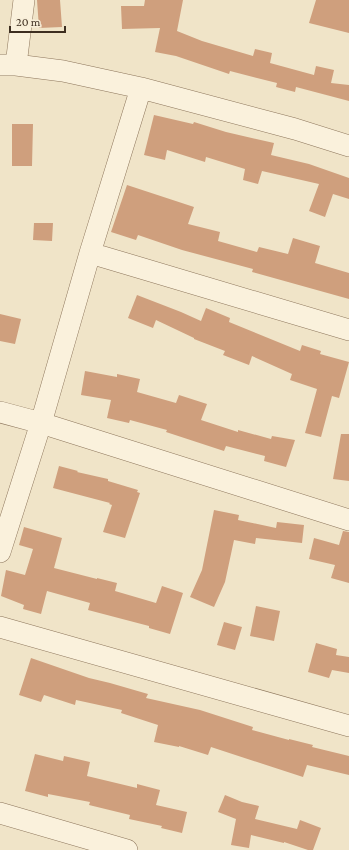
<svg xmlns="http://www.w3.org/2000/svg" width="349" height="850" viewBox="0 0 349 850" font-family="'Crimson Pro',serif">
<rect width="100%" height="100%" fill="#f0e4c8"/>
<path fill="#cf9f7d" d="M 37,0 L 60,0 L 62,27 L 39,28 Z
M 145,0 L 183,0 L 177,31 L 202,41 L 253,56 L 255,49 L 272,53 L 270,63 L 314,75 L 316,66 L 334,70 L 331,83 L 349,85 L 349,101 L 296,87 L 295,92 L 276,87 L 277,83 L 230,71 L 229,74 L 176,56 L 155,52 L 160,28 L 122,29 L 121,6 L 144,6 Z
M 316,0 L 349,0 L 349,33 L 309,23 Z
M 154,115 L 193,124 L 194,122 L 226,132 L 274,143 L 271,155 L 309,164 L 349,178 L 349,199 L 333,194 L 325,217 L 309,211 L 319,184 L 262,171 L 258,184 L 243,180 L 245,169 L 206,157 L 205,162 L 167,150 L 165,160 L 144,155 Z
M 12,124 L 33,124 L 32,166 L 12,166 Z
M 127,185 L 194,207 L 188,224 L 220,232 L 218,241 L 257,252 L 259,247 L 288,254 L 293,238 L 320,246 L 315,263 L 349,273 L 349,299 L 252,272 L 253,269 L 182,250 L 138,235 L 136,240 L 111,232 Z
M 34,223 L 53,223 L 52,241 L 33,240 Z
M 137,295 L 181,312 L 201,321 L 206,308 L 230,318 L 229,322 L 300,351 L 302,345 L 321,351 L 320,354 L 349,362 L 339,398 L 332,396 L 321,437 L 305,433 L 317,389 L 290,380 L 292,374 L 252,356 L 249,365 L 223,355 L 225,351 L 194,339 L 194,338 L 156,320 L 153,328 L 128,318 Z
M 0,314 L 21,319 L 15,344 L 0,341 Z
M 85,371 L 117,377 L 117,374 L 140,379 L 137,392 L 176,403 L 179,395 L 207,404 L 201,420 L 238,432 L 238,430 L 271,439 L 272,436 L 295,440 L 286,467 L 264,461 L 265,456 L 226,446 L 224,451 L 166,432 L 167,430 L 130,420 L 129,423 L 107,418 L 111,400 L 81,395 Z
M 341,434 L 349,434 L 349,481 L 333,479 Z
M 59,466 L 78,471 L 77,472 L 108,479 L 108,481 L 138,490 L 137,492 L 140,493 L 125,538 L 103,532 L 112,505 L 109,504 L 110,503 L 53,488 Z
M 214,510 L 239,515 L 238,520 L 276,528 L 277,522 L 304,525 L 302,543 L 256,538 L 255,544 L 234,540 L 225,582 L 214,607 L 190,597 L 202,570 Z
M 24,527 L 62,538 L 54,568 L 97,579 L 97,578 L 117,583 L 115,591 L 156,603 L 162,586 L 183,593 L 170,634 L 149,628 L 149,626 L 88,610 L 90,603 L 47,591 L 41,614 L 23,609 L 24,605 L 1,596 L 6,570 L 25,575 L 33,549 L 19,545 Z
M 343,531 L 349,532 L 349,583 L 331,578 L 335,565 L 309,559 L 314,538 L 339,545 Z
M 256,606 L 280,611 L 274,641 L 250,636 Z
M 224,622 L 242,627 L 235,650 L 217,645 Z
M 316,643 L 337,649 L 336,655 L 349,657 L 349,673 L 332,670 L 329,678 L 308,672 Z
M 31,658 L 89,678 L 110,683 L 148,694 L 146,698 L 200,710 L 253,727 L 252,730 L 289,740 L 289,739 L 313,745 L 312,747 L 349,756 L 349,775 L 307,765 L 303,777 L 211,747 L 208,755 L 179,746 L 179,747 L 154,742 L 158,725 L 121,713 L 122,710 L 76,700 L 75,705 L 44,695 L 41,702 L 19,695 Z
M 35,754 L 63,761 L 64,756 L 90,762 L 87,776 L 137,788 L 137,784 L 160,790 L 156,805 L 187,812 L 182,833 L 161,828 L 162,826 L 129,819 L 130,815 L 89,805 L 90,802 L 48,794 L 48,797 L 25,791 Z
M 225,795 L 242,802 L 259,806 L 255,819 L 297,829 L 300,820 L 321,828 L 313,850 L 308,850 L 284,842 L 284,843 L 251,835 L 249,848 L 231,845 L 236,819 L 218,812 Z"/>
<g fill="none" stroke-linecap="round" stroke-linejoin="round">
<g stroke="#8d765c" stroke-width="22">
<path id="minor" d="M 0,65 L 16,65 L 63,71 L 141,88 L 295,129 L 349,146
M 16,65 L 24,0
M 90,253 L 349,330
M 0,412 L 41,423 L 349,520
M 0,552 L 41,423 L 90,253 L 141,88
M 0,627 L 349,726
M 0,813 L 127,850"/>
</g>
<use href="#minor" stroke="#faf1dc" stroke-width="21"/>
</g>
<path d="M10 26v6h55v-6" fill="none" stroke="#3d2e20" stroke-width="2"/>
<text x="16" y="26" font-size="12" fill="#3d2e20" stroke="#f7eed8" stroke-width="3" paint-order="stroke">20 m</text>
</svg>
